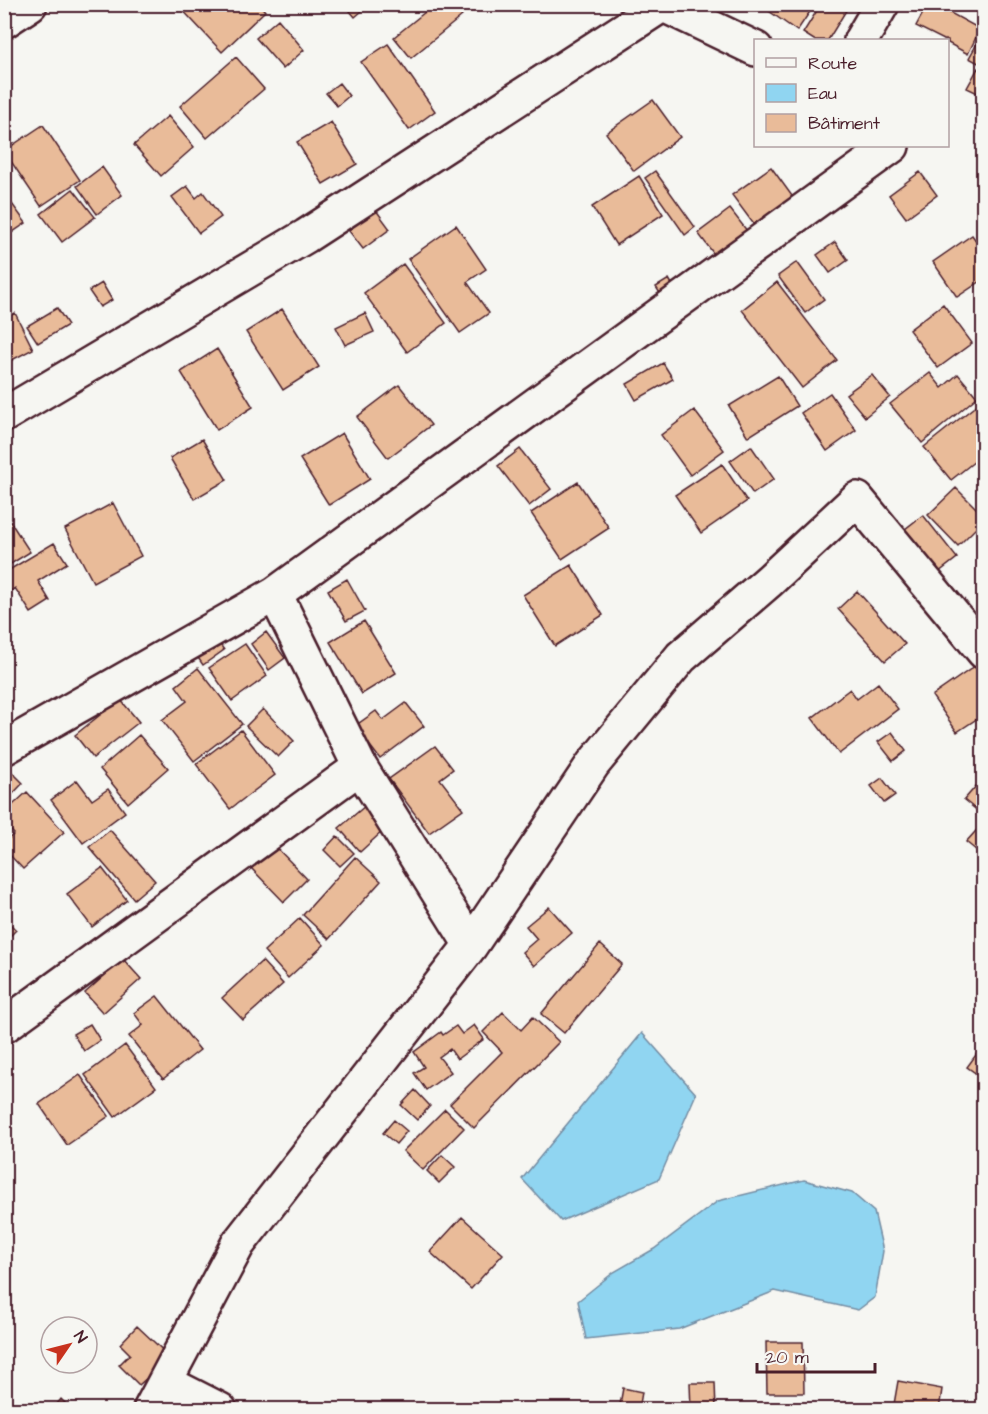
<svg xmlns="http://www.w3.org/2000/svg" width="988" height="1414" viewBox="0 0 988 1414" font-family="'Architects Daughter',sans-serif">
<rect width="100%" height="100%" fill="#f6f6f2"/>
<filter id="ink" filterUnits="userSpaceOnUse"><feTurbulence type="fractalNoise" baseFrequency=".0167" numOctaves="2"/><feDisplacementMap in="SourceGraphic" scale="12" xChannelSelector="R" yChannelSelector="G"/><feConvolveMatrix kernelMatrix="1 2 1 2 8 2 1 2 1" color-interpolation-filters="sRGB"/></filter>
<g filter="url(#ink)">
<path fill="#90d5f1" stroke="#748ca2" stroke-width="1.5" d="M 642,1033 L 696,1094 L 659,1179 L 561,1221 L 522,1179 Z
M 804,1180 L 852,1193 L 874,1212 L 883,1251 L 875,1297 L 858,1310 L 775,1291 L 679,1329 L 586,1339 L 578,1301 L 614,1272 L 654,1249 L 718,1201 Z"/>
<path fill="#e9bb99" stroke="#4a1f2b" stroke-width="1.5" d="M 177,4 L 259,4 L 265,11 L 222,52 Z
M 344,4 L 370,4 L 355,17 Z
M 435,4 L 453,4 L 462,16 L 411,58 L 394,37 Z
M 759,4 L 815,4 L 797,31 Z
M 821,4 L 850,4 L 828,40 L 814,40 L 803,33 Z
M 928,4 L 934,4 L 980,29 L 968,54 L 948,43 L 948,40 L 944,40 L 916,26 Z
M 278,19 L 304,50 L 283,69 L 256,38 Z
M 978,42 L 984,45 L 984,66 L 969,58 Z
M 388,44 L 435,111 L 409,130 L 361,62 Z
M 236,57 L 264,89 L 207,138 L 180,106 Z
M 978,68 L 984,71 L 984,96 L 967,88 Z
M 339,83 L 349,96 L 337,106 L 326,93 Z
M 653,100 L 680,137 L 634,171 L 606,133 Z
M 168,116 L 194,147 L 161,176 L 134,145 Z
M 331,122 L 357,164 L 323,184 L 297,142 Z
M 43,125 L 80,180 L 41,206 L 4,151 Z
M 102,167 L 122,195 L 97,214 L 77,186 Z
M 771,167 L 800,207 L 761,234 L 732,195 Z
M 655,171 L 695,227 L 685,235 L 645,178 Z
M 920,172 L 937,195 L 906,218 L 889,195 Z
M 639,176 L 663,214 L 616,245 L 592,207 Z
M 187,186 L 196,198 L 203,192 L 221,217 L 199,233 L 172,197 Z
M 73,189 L 95,217 L 62,242 L 41,214 Z
M 4,193 L 26,223 L 4,238 Z
M 370,202 L 390,229 L 363,249 L 342,222 Z
M 730,209 L 755,241 L 723,266 L 698,233 Z
M 456,225 L 486,269 L 467,282 L 489,313 L 460,333 L 408,259 Z
M 972,235 L 984,252 L 984,279 L 957,297 L 933,262 Z
M 835,242 L 848,260 L 830,273 L 817,255 Z
M 797,262 L 824,299 L 805,313 L 778,276 Z
M 403,264 L 446,323 L 407,352 L 364,293 Z
M 669,279 L 680,298 L 668,306 L 656,287 Z
M 777,282 L 837,360 L 802,388 L 742,310 Z
M 102,283 L 112,300 L 100,307 L 89,291 Z
M 943,304 L 972,343 L 938,368 L 909,330 Z
M 57,308 L 68,325 L 38,343 L 27,326 Z
M 282,309 L 319,367 L 283,390 L 246,332 Z
M 15,313 L 33,349 L 12,360 L 4,347 L 4,319 Z
M 365,313 L 374,332 L 345,345 L 336,327 Z
M 217,349 L 253,407 L 217,430 L 181,372 Z
M 663,363 L 673,379 L 636,400 L 627,384 Z
M 930,373 L 942,388 L 958,374 L 977,397 L 922,443 L 890,404 Z
M 872,375 L 890,397 L 865,417 L 846,394 Z
M 778,376 L 797,406 L 748,437 L 729,406 Z
M 399,385 L 431,425 L 388,458 L 357,417 Z
M 830,393 L 856,430 L 827,451 L 801,413 Z
M 983,400 L 984,454 L 951,480 L 924,447 Z
M 694,410 L 724,450 L 690,475 L 661,435 Z
M 342,433 L 370,479 L 329,505 L 300,459 Z
M 202,439 L 227,480 L 194,499 L 170,458 Z
M 751,446 L 774,479 L 753,494 L 730,461 Z
M 520,449 L 551,489 L 529,506 L 498,466 Z
M 722,464 L 747,501 L 701,533 L 675,495 Z
M 578,482 L 609,528 L 562,559 L 531,513 Z
M 956,488 L 984,516 L 984,520 L 958,546 L 928,515 Z
M 113,503 L 141,556 L 93,582 L 65,529 Z
M 4,512 L 30,552 L 9,565 L 4,559 Z
M 923,515 L 957,558 L 934,576 L 900,533 Z
M 54,543 L 67,563 L 38,581 L 50,601 L 31,613 L 15,588 L 4,595 L 4,573 Z
M 571,565 L 603,615 L 555,646 L 523,595 Z
M 347,579 L 365,611 L 346,621 L 328,590 Z
M 857,591 L 905,644 L 885,661 L 838,609 Z
M 364,621 L 396,673 L 362,694 L 330,642 Z
M 266,632 L 285,658 L 269,670 L 251,644 Z
M 215,637 L 224,650 L 203,665 L 194,652 Z
M 245,644 L 267,676 L 232,701 L 209,668 Z
M 978,664 L 984,672 L 984,714 L 957,732 L 932,696 Z
M 198,668 L 242,724 L 194,761 L 162,720 L 187,701 L 176,686 Z
M 878,683 L 898,709 L 839,754 L 812,718 L 850,689 L 857,699 Z
M 120,699 L 139,722 L 93,758 L 75,735 Z
M 406,703 L 424,726 L 380,759 L 355,726 L 376,711 L 383,720 Z
M 263,709 L 294,741 L 278,757 L 246,726 Z
M 241,730 L 275,775 L 230,809 L 196,764 Z
M 892,732 L 906,751 L 893,761 L 878,742 Z
M 139,735 L 168,768 L 128,803 L 100,769 Z
M 435,746 L 453,769 L 440,779 L 463,809 L 429,833 L 389,779 Z
M 9,769 L 23,783 L 7,800 L 4,798 L 4,773 Z
M 984,777 L 984,816 L 964,800 Z
M 882,778 L 895,795 L 884,803 L 871,786 Z
M 77,780 L 92,800 L 108,789 L 125,812 L 83,843 L 51,800 Z
M 27,792 L 64,832 L 23,869 L 4,849 L 4,843 L 14,834 L 4,823 L 4,813 Z
M 365,806 L 385,829 L 360,852 L 339,828 Z
M 984,822 L 984,866 L 977,861 L 982,855 L 966,842 Z
M 110,830 L 155,881 L 134,899 L 89,847 Z
M 337,836 L 354,853 L 340,866 L 324,850 Z
M 274,845 L 307,879 L 284,902 L 251,868 Z
M 355,857 L 381,881 L 329,939 L 303,915 Z
M 102,868 L 127,900 L 92,927 L 67,894 Z
M 549,907 L 572,933 L 534,966 L 522,952 L 537,939 L 526,926 Z
M 4,918 L 16,930 L 4,942 Z
M 300,918 L 324,945 L 288,978 L 264,951 Z
M 600,944 L 622,964 L 564,1033 L 541,1014 Z
M 123,959 L 141,979 L 103,1013 L 85,993 Z
M 262,961 L 283,984 L 243,1020 L 222,998 Z
M 157,996 L 200,1050 L 163,1079 L 129,1036 L 143,1025 L 134,1013 Z
M 503,1012 L 521,1030 L 533,1017 L 559,1042 L 474,1128 L 450,1104 L 502,1052 L 483,1032 Z
M 90,1024 L 100,1040 L 84,1051 L 73,1034 Z
M 474,1025 L 484,1039 L 457,1059 L 450,1049 L 439,1057 L 451,1072 L 426,1090 L 414,1073 L 424,1067 L 414,1052 L 441,1032 L 443,1035 L 456,1026 L 462,1034 Z
M 984,1044 L 984,1079 L 967,1067 Z
M 125,1045 L 156,1087 L 115,1117 L 85,1075 Z
M 80,1075 L 109,1116 L 67,1145 L 39,1104 Z
M 415,1090 L 430,1106 L 417,1120 L 401,1105 Z
M 445,1109 L 464,1128 L 423,1170 L 403,1151 Z
M 394,1120 L 407,1131 L 396,1144 L 383,1133 Z
M 442,1155 L 455,1167 L 439,1183 L 427,1171 Z
M 462,1217 L 503,1254 L 471,1289 L 430,1252 Z
M 137,1326 L 170,1357 L 139,1385 L 119,1365 L 130,1354 L 120,1344 Z
M 766,1342 L 803,1342 L 804,1393 L 767,1393 Z
M 898,1381 L 942,1389 L 939,1410 L 893,1410 Z
M 690,1383 L 715,1383 L 716,1410 L 691,1410 Z
M 623,1388 L 642,1392 L 639,1410 L 619,1410 Z
M 61,1399 L 72,1410 L 52,1410 Z"/>
<g fill="none" stroke-linecap="round" stroke-linejoin="round">
<g stroke="#4a1f2b" stroke-width="38">
<path id="minor" d="M 662,4 L 756,49
M 4,21 L 30,4
M 861,40 L 882,4
M 4,415 L 306,236 L 662,5
M 275,594 L 360,767 L 471,945
M 4,748 L 275,594 L 892,146
M 4,1026 L 360,767
M 165,1382 L 220,1410
M 150,1410 L 238,1244 L 471,945 L 593,764 L 681,657 L 769,581 L 857,499 L 984,652"/>
</g>
<use href="#minor" stroke="#f6f6f2" stroke-width="33"/>
</g>
</g>
<rect width="988" height="1414" fill="none" stroke="#f6f6f2" stroke-width="24"/>
<rect x="12" y="12" width="964" height="1390" fill="none" stroke="#4a1f2b" stroke-width="2" filter="url(#ink)"/>
<rect x="754" y="39" width="195" height="108" fill="#f6f6f2" stroke="#b1a0a2" stroke-width="1.5"/>
<rect x="766" y="58" width="30" height="9" fill="#f6f6f2" stroke="#b1a0a2" stroke-width="1.5"/>
<text x="808" y="69" font-size="18" fill="#4a1f2b">Route</text>
<rect x="766" y="84" width="30" height="18" fill="#90d5f1" stroke="#b1a0a2" stroke-width="1.5"/>
<text x="808" y="99" font-size="18" fill="#4a1f2b">Eau</text>
<rect x="766" y="114" width="30" height="18" fill="#e9bb99" stroke="#b1a0a2" stroke-width="1.5"/>
<text x="808" y="129" font-size="18" fill="#4a1f2b">Bâtiment</text>
<g transform="translate(69 1345) rotate(55)"><circle r="28" fill="#f6f6f2" stroke="#b1a0a2" stroke-width="1.5"/>
<path d="M0-4.5L10 22L0 15L-10 22Z" fill="#c8321e"/>
<text y="-9" font-size="16" font-weight="bold" text-anchor="middle" fill="#4a1f2b">N</text>
</g>
<path d="M757 1363v9h118v-9" fill="none" stroke="#4a1f2b" stroke-width="3"/>
<text x="766" y="1363" font-size="18" fill="#4a1f2b" stroke="#f6f6f2" stroke-width="4.5" paint-order="stroke">20 m</text>
</svg>
